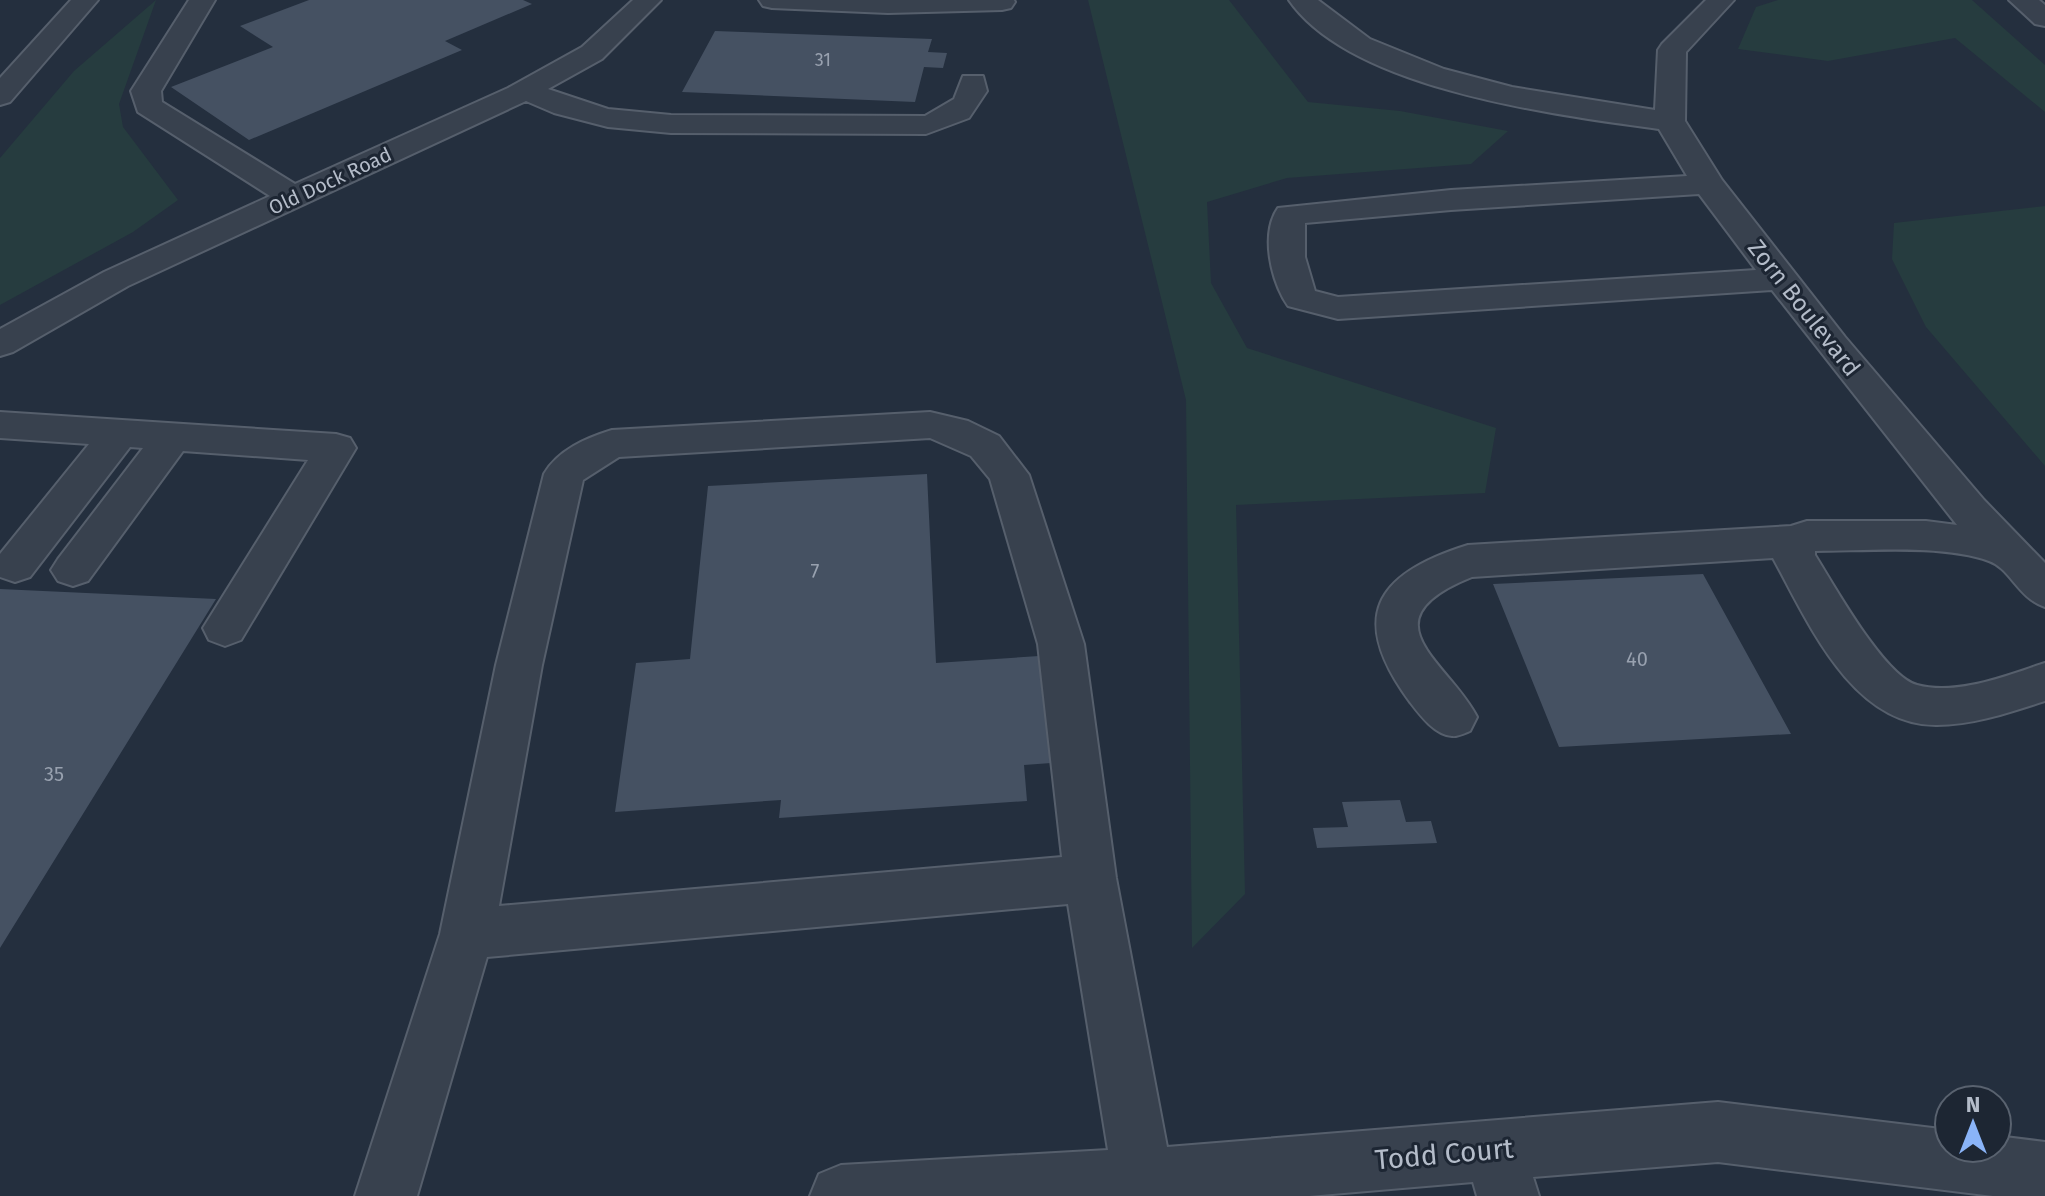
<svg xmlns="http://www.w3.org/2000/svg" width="2045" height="1196" viewBox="0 0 2045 1196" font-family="'Fira Sans',sans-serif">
<rect width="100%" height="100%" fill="#242f3e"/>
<path fill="#263c3f" d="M 156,0 L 119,104 L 123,127 L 178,200 L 133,232 L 0,305 L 0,158 L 74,71 Z
M 1088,0 L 1229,0 L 1308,102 L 1400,111 L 1508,131 L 1471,164 L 1287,178 L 1207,202 L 1211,283 L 1247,348 L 1496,428 L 1485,493 L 1236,505 L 1245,894 L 1192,948 L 1186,400 Z
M 1778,0 L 1972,0 L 2045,65 L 2045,112 L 1955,38 L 1828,61 L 1738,49 L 1756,7 Z
M 2045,206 L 2045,466 L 1926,327 L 1892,259 L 1894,223 Z"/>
<path fill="#455162" d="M 309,0 L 523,0 L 532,4 L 445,41 L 462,50 L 249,140 L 171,87 L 273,47 L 240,26 Z
M 715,31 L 932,39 L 928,52 L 947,53 L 943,68 L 924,67 L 915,102 L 682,92 Z
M 927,474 L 936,663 L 1039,656 L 1051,763 L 1024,765 L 1027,801 L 779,818 L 781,800 L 615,812 L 636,663 L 690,659 L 708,486 Z
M 1703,574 L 1791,734 L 1559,747 L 1493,584 Z
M 0,589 L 216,599 L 0,948 Z
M 1400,800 L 1406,822 L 1431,821 L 1437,843 L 1317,848 L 1313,828 L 1348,827 L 1342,802 Z"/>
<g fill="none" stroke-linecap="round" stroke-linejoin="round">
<g stroke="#565f6c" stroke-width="4">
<path id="minor" d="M 71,0 L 98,0 L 10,102 L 0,105 L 0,78 Z
M 189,0 L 215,0 L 161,91 L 162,102 L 295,184 L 508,88 L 582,47 L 633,0 L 661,0 L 602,59 L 548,89 L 608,109 L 671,115 L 925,116 L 954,99 L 963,76 L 983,76 L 987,91 L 969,118 L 926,134 L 671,133 L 608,127 L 554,113 L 526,101 L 128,286 L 13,352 L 0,356 L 0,329 L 104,272 L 270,196 L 138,112 L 131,91 Z
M 759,0 L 1014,0 L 1015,2 L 1011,8 L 1002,10 L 888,13 L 772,8 L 763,6 Z
M 1289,0 L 1318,0 L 1370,39 L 1444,69 L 1512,87 L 1655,110 L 1658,50 L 1662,44 L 1706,0 L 1734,0 L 1686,52 L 1685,121 L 1722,180 L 1845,337 L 1984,500 L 2045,563 L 2045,607 C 2018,598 2010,568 1989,561 C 1943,544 1865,551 1815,551 L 1815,555 C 1834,585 1884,676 1917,685 C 1957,696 2008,675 2045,663 L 2045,701 C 2010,712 1974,725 1937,725 C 1852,726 1808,622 1773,558 L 1472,577 C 1362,621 1449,662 1477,717 L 1470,731 C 1465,733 1457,737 1452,736 C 1435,735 1420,715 1410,702 C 1348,618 1374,574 1468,545 L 1791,526 L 1807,521 L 1926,521 L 1957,525 L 1772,290 L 1338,319 L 1288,306 C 1271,281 1260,234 1278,208 L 1451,190 L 1687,176 L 1659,129 C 1558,115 1351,90 1289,0 ZM 1699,194 L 1756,270 L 1338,297 L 1315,291 L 1305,257 L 1305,223 L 1451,210 Z
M 2009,0 L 2039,0 L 2045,5 L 2045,26 L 2035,24 Z
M 0,412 L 336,434 L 350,438 L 356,448 L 241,640 L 225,646 L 209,640 L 203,628 L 308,460 L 183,451 L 88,581 L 73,586 L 58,581 L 51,570 L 58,559 L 143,448 L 130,447 L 30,577 L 15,582 L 0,577 L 0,554 L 89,444 L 0,438 Z
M 930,412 L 968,421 L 999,436 L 1029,475 L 1084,644 L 1116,878 L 1167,1147 L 1718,1102 L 1949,1130 L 1949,1148 L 1997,1148 L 1997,1136 L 2045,1142 L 2045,1196 L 1993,1196 L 1718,1162 L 1533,1177 L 1539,1196 L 1477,1196 L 1473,1182 L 1309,1196 L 810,1196 L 819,1174 L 841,1165 L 1108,1150 L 1068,904 L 487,957 L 417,1196 L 355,1196 L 440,934 L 496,665 L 544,474 C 558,450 586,438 612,430 ZM 930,438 L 971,456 L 990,479 L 1038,644 L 1062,857 L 499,906 L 542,665 L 583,480 L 619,457 Z"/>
</g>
<use href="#minor" fill="#38414e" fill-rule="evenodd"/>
</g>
<g text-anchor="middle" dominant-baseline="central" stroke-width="6" stroke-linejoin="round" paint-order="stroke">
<g font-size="18" fill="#98a1af">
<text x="823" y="60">31</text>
</g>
<g font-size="20" fill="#b4bcc9" stroke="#1d2633">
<text transform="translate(330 181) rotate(-25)">Old Dock Road</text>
</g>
<g font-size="20" fill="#98a1af">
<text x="815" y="571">7</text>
<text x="1637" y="659">40</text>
<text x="54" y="774">35</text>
</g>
<g font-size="24" fill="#b4bcc9" stroke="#1d2633">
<text transform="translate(1804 308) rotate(52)">Zorn Boulevard</text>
</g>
<g font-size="28" fill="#b4bcc9" stroke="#1d2633">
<text transform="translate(1444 1154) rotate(-5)">Todd Court</text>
</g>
</g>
<g transform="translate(1973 1124)"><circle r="38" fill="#1d2633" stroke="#59626f" stroke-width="2"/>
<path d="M0-6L14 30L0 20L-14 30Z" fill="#8ab4f8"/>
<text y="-12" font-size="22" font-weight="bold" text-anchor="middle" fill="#b4bcc9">N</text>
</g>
</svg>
